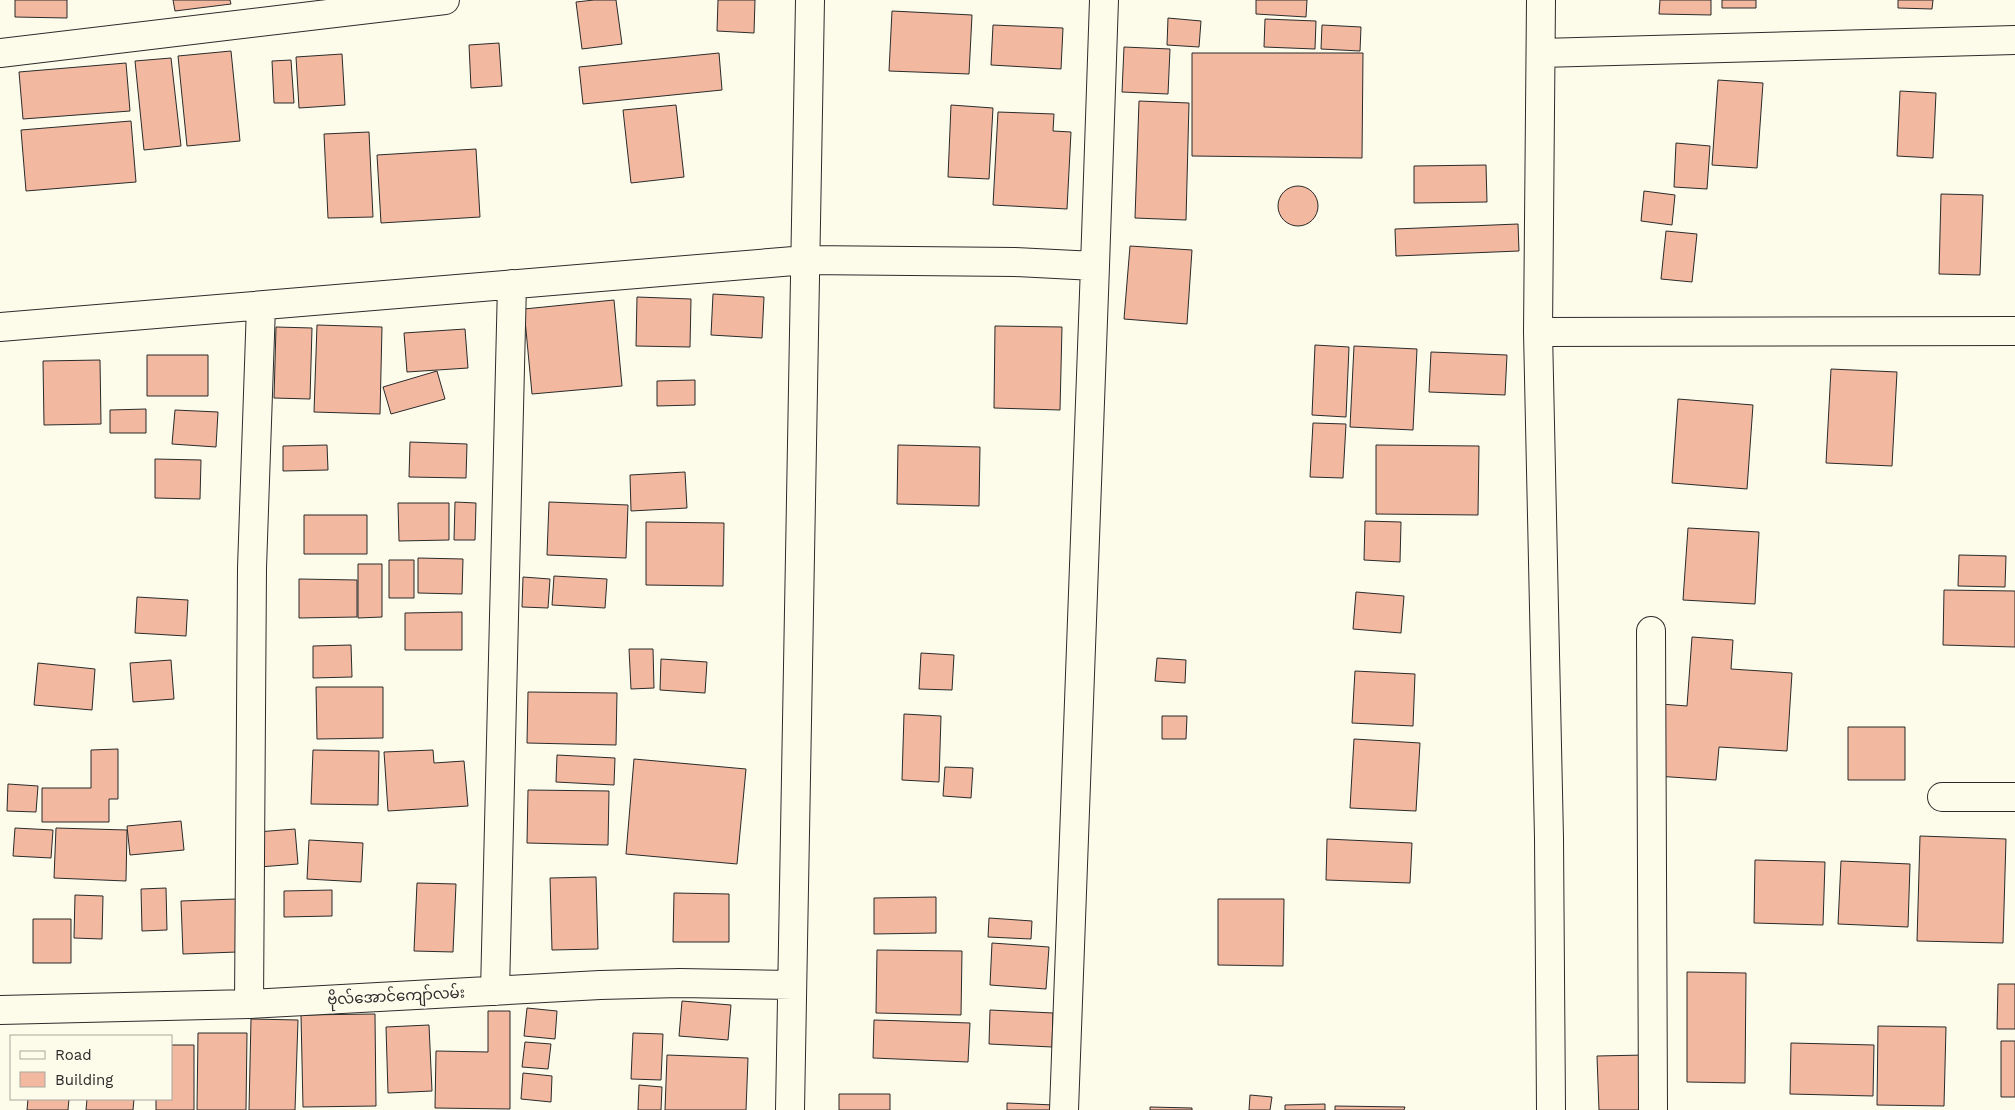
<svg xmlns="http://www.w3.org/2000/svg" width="2015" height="1110" viewBox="0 0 2015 1110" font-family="'Work Sans','Noto Sans Myanmar',sans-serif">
<rect width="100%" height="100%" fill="#fdfbea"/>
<path fill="#f2b8a0" stroke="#2b2b2b" d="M 15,0 L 67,0 L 67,18 L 15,17 Z
M 173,0 L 230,0 L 231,4 L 175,11 Z
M 594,0 L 616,0 L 622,44 L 582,49 L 576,2 Z
M 718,0 L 755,0 L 754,33 L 717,31 Z
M 1256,0 L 1307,0 L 1306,17 L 1256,14 Z
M 1660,0 L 1711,0 L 1711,15 L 1659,14 Z
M 1722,0 L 1756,0 L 1756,8 L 1722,8 Z
M 1898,0 L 1933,0 L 1932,9 L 1898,8 Z
M 892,11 L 972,15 L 969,74 L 889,71 Z
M 1168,18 L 1201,21 L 1199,47 L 1167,45 Z
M 1265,19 L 1316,21 L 1315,49 L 1264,47 Z
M 993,25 L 1063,28 L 1061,69 L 991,65 Z
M 1322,25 L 1361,27 L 1360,51 L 1321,49 Z
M 499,43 L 502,86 L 471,88 L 469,45 Z
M 1124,47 L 1170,49 L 1168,94 L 1122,92 Z
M 231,51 L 240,141 L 187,146 L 178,56 Z
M 719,53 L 722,90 L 583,104 L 579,67 Z
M 1192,53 L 1363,53 L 1362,158 L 1192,156 Z
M 342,54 L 345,105 L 299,108 L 296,57 Z
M 171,58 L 181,146 L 144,150 L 135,61 Z
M 291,60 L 294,103 L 274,103 L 272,61 Z
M 126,63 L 130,111 L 23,119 L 19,72 Z
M 1718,80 L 1763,83 L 1757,168 L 1712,165 Z
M 1900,91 L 1936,93 L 1933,158 L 1897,156 Z
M 1139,101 L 1189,103 L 1186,220 L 1135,218 Z
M 676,105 L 684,177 L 631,183 L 623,110 Z
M 951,105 L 993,108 L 989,179 L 948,177 Z
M 998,112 L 1054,114 L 1053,131 L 1071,132 L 1067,209 L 993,205 Z
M 131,121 L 136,182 L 26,191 L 21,130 Z
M 369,132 L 373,217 L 328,218 L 324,134 Z
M 1676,143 L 1710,146 L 1707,189 L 1674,187 Z
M 476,149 L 480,217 L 381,223 L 377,155 Z
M 1486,165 L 1487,202 L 1414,203 L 1414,166 Z
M1278 206a20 20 0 1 1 40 0a20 20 0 1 1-40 0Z
M 1644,191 L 1675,195 L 1672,225 L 1641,221 Z
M 1941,194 L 1983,195 L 1980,275 L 1939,274 Z
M 1518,224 L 1519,251 L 1396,256 L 1395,229 Z
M 1666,231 L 1697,234 L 1692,282 L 1661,279 Z
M 1130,246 L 1192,250 L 1187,324 L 1124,319 Z
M 713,294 L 764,297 L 762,338 L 711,335 Z
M 637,297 L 691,299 L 690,347 L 636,346 Z
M 614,300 L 622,386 L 532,394 L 524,309 Z
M 317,325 L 382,327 L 380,414 L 314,412 Z
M 995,326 L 1062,327 L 1060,410 L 994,408 Z
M 276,327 L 312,328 L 310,399 L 274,398 Z
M 465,329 L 468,368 L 407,372 L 404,333 Z
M 1315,345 L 1349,347 L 1346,417 L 1312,415 Z
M 1354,346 L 1417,349 L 1413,430 L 1350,427 Z
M 1431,352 L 1507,355 L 1505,395 L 1429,392 Z
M 147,355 L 208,355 L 208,396 L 147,396 Z
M 100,360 L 101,424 L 44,425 L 43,361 Z
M 1831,369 L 1897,372 L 1892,466 L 1826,463 Z
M 437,371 L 445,399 L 391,414 L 383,387 Z
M 695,380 L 695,405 L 657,406 L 657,381 Z
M 1678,399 L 1753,405 L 1747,489 L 1672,483 Z
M 146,409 L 146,433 L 110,433 L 110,410 Z
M 175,410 L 218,412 L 216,447 L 172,444 Z
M 1313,423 L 1346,424 L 1343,478 L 1310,477 Z
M 410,442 L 467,444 L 466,478 L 409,477 Z
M 327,445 L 328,470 L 283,471 L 283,446 Z
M 898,445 L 980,447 L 979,506 L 897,504 Z
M 1376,445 L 1479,446 L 1478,515 L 1376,514 Z
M 155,459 L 201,460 L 200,499 L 155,498 Z
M 685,472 L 687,508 L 631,511 L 630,475 Z
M 455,502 L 476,503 L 475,540 L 454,540 Z
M 549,502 L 628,505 L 626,558 L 547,555 Z
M 398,503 L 449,503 L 449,540 L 399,541 Z
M 304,515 L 367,515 L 367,554 L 304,554 Z
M 1365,521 L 1401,522 L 1400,562 L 1364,560 Z
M 646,522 L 724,523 L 723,586 L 646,585 Z
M 1688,528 L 1759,532 L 1755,604 L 1683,600 Z
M 1959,555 L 2006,556 L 2005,587 L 1958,586 Z
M 418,558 L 463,559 L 462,594 L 418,593 Z
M 389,560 L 414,560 L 414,598 L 389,598 Z
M 358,564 L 382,564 L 382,617 L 358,618 Z
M 554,576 L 607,579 L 605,608 L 552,605 Z
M 523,577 L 550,579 L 548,608 L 522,607 Z
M 299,579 L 357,580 L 357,617 L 299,618 Z
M 1944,590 L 2015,591 L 2015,647 L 1943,645 Z
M 1356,592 L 1404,596 L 1401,633 L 1353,629 Z
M 137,597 L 188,600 L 186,636 L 135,633 Z
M 462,612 L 462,650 L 405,650 L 405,613 Z
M 1692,637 L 1733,640 L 1731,669 L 1792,673 L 1787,751 L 1719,747 L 1716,780 L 1656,776 L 1661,704 L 1687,706 Z
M 351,645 L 352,677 L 313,678 L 313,646 Z
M 629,649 L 653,649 L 654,688 L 631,689 Z
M 921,653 L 954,655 L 952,690 L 919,689 Z
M 1157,658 L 1186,660 L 1185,683 L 1155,681 Z
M 661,659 L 707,662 L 705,693 L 660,690 Z
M 171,660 L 174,699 L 133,702 L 130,663 Z
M 38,663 L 95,669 L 92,710 L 34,705 Z
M 1355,671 L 1415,674 L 1413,726 L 1352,723 Z
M 316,687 L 383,687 L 383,738 L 317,739 Z
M 528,692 L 617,693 L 616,745 L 527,743 Z
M 904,714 L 941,716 L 939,782 L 902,780 Z
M 1162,716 L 1187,716 L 1186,739 L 1162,739 Z
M 1848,727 L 1905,727 L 1905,780 L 1848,780 Z
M 1354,739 L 1420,743 L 1416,811 L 1350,808 Z
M 118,749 L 118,799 L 109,799 L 109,822 L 42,822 L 42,788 L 91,788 L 91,750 Z
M 313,750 L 379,751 L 378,805 L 311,804 Z
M 433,750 L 434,763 L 464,761 L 468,806 L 388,811 L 384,752 Z
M 557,755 L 615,758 L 614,785 L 556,782 Z
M 634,759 L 746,769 L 737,864 L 626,854 Z
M 945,767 L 973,768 L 971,798 L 943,796 Z
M 8,784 L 38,786 L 36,812 L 7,811 Z
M 528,790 L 609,791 L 608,845 L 527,843 Z
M 181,821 L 184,850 L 130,855 L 127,826 Z
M 15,828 L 53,830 L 51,858 L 13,856 Z
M 56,828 L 127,830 L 126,881 L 54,878 Z
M 295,829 L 298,864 L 259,867 L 257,832 Z
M 1920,836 L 2006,839 L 2003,943 L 1917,941 Z
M 1327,839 L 1412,843 L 1410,883 L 1326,880 Z
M 309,840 L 363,843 L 361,882 L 307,879 Z
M 1755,860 L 1825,862 L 1823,925 L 1754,923 Z
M 1841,861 L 1910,864 L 1908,927 L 1838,924 Z
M 596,877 L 598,949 L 552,950 L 550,878 Z
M 417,883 L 456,884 L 453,952 L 414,951 Z
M 166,888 L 167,930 L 142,931 L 141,889 Z
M 332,890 L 332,916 L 284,917 L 284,891 Z
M 674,893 L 729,894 L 729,942 L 673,942 Z
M 75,895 L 103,896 L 102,939 L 74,938 Z
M 936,897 L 936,933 L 874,934 L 874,898 Z
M 236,899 L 237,952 L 183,954 L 181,901 Z
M 1218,899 L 1284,899 L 1283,966 L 1218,965 Z
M 989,918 L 1032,921 L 1031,939 L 988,937 Z
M 33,919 L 71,919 L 71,963 L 33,963 Z
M 992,943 L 1049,947 L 1046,989 L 990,985 Z
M 877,950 L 962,951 L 961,1015 L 876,1013 Z
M 1687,972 L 1746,973 L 1745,1083 L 1687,1082 Z
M 1998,984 L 2015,984 L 2015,1029 L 1997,1029 Z
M 682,1001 L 731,1005 L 728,1040 L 679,1036 Z
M 527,1008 L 557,1011 L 555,1039 L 524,1036 Z
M 990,1010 L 1053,1013 L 1052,1047 L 989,1044 Z
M 488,1011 L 510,1011 L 510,1109 L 435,1108 L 436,1051 L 488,1052 Z
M 375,1014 L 376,1106 L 303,1107 L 301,1015 Z
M 251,1019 L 298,1020 L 295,1110 L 249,1110 Z
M 874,1020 L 970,1023 L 968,1062 L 873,1058 Z
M 429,1025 L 432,1091 L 388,1093 L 386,1027 Z
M 1878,1026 L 1946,1027 L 1944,1106 L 1877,1105 Z
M 198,1033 L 247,1033 L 246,1110 L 197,1110 Z
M 633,1033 L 663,1034 L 661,1080 L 631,1079 Z
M 2001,1041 L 2015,1041 L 2015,1097 L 2001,1097 Z
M 525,1042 L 551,1044 L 548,1069 L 522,1067 Z
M 1791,1043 L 1874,1045 L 1873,1096 L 1790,1094 Z
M 171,1045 L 194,1045 L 194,1110 L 156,1110 L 156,1099 L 171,1099 Z
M 667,1055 L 748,1058 L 746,1110 L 665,1110 Z
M 1645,1055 L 1646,1110 L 1599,1110 L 1597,1056 Z
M 523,1073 L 552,1076 L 551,1102 L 521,1099 Z
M 639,1085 L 662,1087 L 661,1110 L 638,1110 Z
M 839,1094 L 890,1094 L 890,1110 L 839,1110 Z
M 1250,1095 L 1272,1097 L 1270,1110 L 1249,1110 Z
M 28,1099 L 69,1099 L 68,1110 L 27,1110 Z
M 87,1099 L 134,1099 L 133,1110 L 86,1110 Z
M 1007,1103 L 1054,1105 L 1053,1110 L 1007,1110 Z
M 1325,1104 L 1325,1110 L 1285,1110 L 1285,1105 Z
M 1335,1106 L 1405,1107 L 1404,1110 L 1335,1110 Z
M 1150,1107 L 1192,1108 L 1192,1110 L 1150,1110 Z"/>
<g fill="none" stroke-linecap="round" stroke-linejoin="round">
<g stroke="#2b2b2b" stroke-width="30">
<path id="minor" d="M 1541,0 L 1538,332 L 1549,838 L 1551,1110
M 0,53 L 445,0
M 1541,53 L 2015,40
M 1095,266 L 1104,0
M 0,327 L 806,260 L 1015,262 L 1095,266 L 1064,1110
M 1538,332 L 2015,331
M 1651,631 L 1653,1110
M 1942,797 L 2015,797
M 495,991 L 512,284
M 249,1004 L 252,568 L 261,306
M 0,1010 L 249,1004 L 600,985 L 680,983 L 792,985
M 790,1110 L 810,0"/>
</g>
<use href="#minor" stroke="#fdfbea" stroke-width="28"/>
</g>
<g text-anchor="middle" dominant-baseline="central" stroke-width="4" stroke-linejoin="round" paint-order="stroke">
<g font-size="15" fill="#2b2b2b" stroke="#fdfbea">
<text transform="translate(396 996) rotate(-3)">ဗိုလ်အောင်ကျော်လမ်း</text>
</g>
</g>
<rect x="10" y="1035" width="162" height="65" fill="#fdfbea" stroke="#a9a89e"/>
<rect x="20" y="1051" width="25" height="8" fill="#fdfbea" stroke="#a9a89e"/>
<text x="55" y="1060" font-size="15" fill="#2b2b2b">Road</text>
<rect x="20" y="1072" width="25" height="15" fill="#f2b8a0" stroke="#a9a89e"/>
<text x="55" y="1085" font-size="15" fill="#2b2b2b">Building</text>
</svg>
